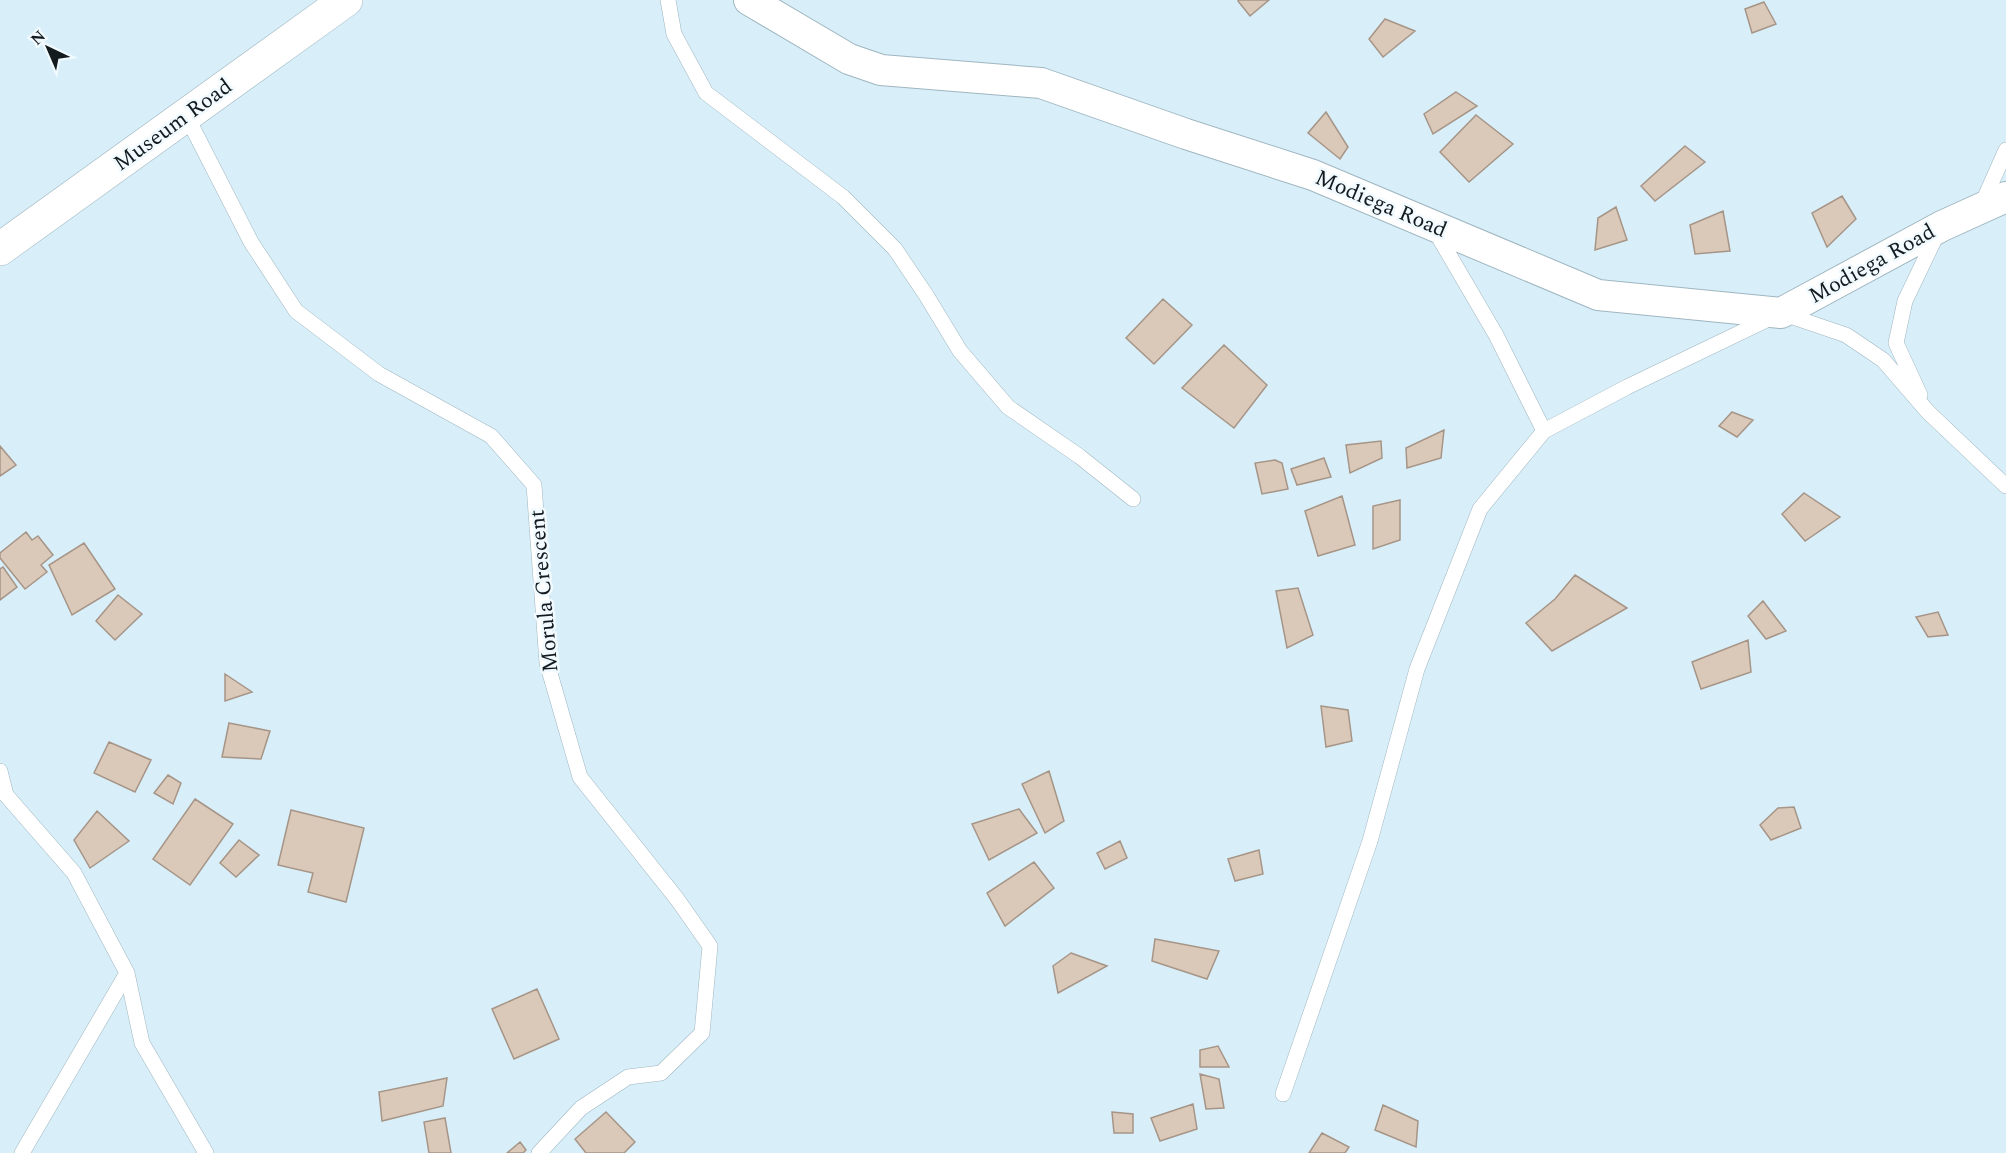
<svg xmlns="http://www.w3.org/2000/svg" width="2006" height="1153" viewBox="0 0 2006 1153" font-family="Spectral,serif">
<rect width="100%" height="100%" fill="#d8effa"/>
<path fill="#dac9b9" stroke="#a69587" stroke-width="1.5" d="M 1239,0 L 1269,0 L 1250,16 L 1238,1 Z
M 1764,2 L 1776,24 L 1752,33 L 1745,9 Z
M 1385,19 L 1415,31 L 1383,57 L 1369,39 Z
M 1456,92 L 1477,106 L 1433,134 L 1424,114 Z
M 1326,112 L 1348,147 L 1340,159 L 1308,133 Z
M 1476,115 L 1513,144 L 1469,182 L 1440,152 Z
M 1685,146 L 1705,162 L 1655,201 L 1641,186 Z
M 1842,196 L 1856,219 L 1827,247 L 1812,213 Z
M 1616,207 L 1627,240 L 1595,250 L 1598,218 Z
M 1723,211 L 1730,251 L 1695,254 L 1690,225 Z
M 1163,299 L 1192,325 L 1154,364 L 1126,338 Z
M 1224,345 L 1267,385 L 1234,428 L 1182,388 Z
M 1732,412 L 1753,420 L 1737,437 L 1719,426 Z
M 1444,430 L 1441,458 L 1407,468 L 1406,448 Z
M 1381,441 L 1382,458 L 1350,473 L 1346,445 Z
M 0,446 L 16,465 L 0,476 Z
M 1324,458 L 1331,477 L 1297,485 L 1291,469 Z
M 1275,460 L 1282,463 L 1288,489 L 1262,494 L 1255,463 Z
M 1804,493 L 1840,517 L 1805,541 L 1782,514 Z
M 1342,496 L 1355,545 L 1318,556 L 1305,511 Z
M 1400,500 L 1400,540 L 1373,549 L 1373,506 Z
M 26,532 L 32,540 L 38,536 L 53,555 L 41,565 L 47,572 L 25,589 L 0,558 L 0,553 Z
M 84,543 L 115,589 L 72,615 L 49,565 Z
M 3,567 L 17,587 L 0,600 L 0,569 Z
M 1575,575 L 1627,608 L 1552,651 L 1526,623 L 1555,599 Z
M 1298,588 L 1313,635 L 1287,648 L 1276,591 Z
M 118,595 L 142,614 L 115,640 L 96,621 Z
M 1763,601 L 1786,631 L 1766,639 L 1748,616 Z
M 1938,612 L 1948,635 L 1928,637 L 1916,617 Z
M 1748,640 L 1751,672 L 1701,689 L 1692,662 Z
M 225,674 L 252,692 L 225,701 Z
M 1321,706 L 1348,710 L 1352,741 L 1326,747 Z
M 229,723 L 270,731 L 261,759 L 222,757 Z
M 109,742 L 151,760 L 135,792 L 94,773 Z
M 1049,771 L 1064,821 L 1045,833 L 1022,784 Z
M 168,775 L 181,783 L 173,804 L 154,793 Z
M 195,799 L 233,824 L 190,885 L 153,859 Z
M 1794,807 L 1801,828 L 1771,840 L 1760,825 L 1778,808 Z
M 1019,809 L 1037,833 L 989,860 L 972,824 Z
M 291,810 L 364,828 L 346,902 L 308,892 L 313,873 L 278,865 Z
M 97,811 L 129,841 L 90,868 L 74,840 Z
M 239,840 L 259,855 L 236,877 L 220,863 Z
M 1120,841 L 1127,858 L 1105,869 L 1097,853 Z
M 1259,850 L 1263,874 L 1235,881 L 1228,859 Z
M 1034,862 L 1054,888 L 1005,926 L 987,893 Z
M 1155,939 L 1219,951 L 1207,979 L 1152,961 Z
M 1071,953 L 1107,966 L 1058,993 L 1053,966 Z
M 537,989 L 559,1039 L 514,1059 L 492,1009 Z
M 1218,1046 L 1229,1067 L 1200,1067 L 1200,1050 Z
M 1200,1074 L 1219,1079 L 1224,1108 L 1206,1109 Z
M 447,1078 L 443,1106 L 382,1121 L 379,1092 Z
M 1193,1104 L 1197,1129 L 1160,1141 L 1151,1118 Z
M 1383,1105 L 1418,1121 L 1416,1147 L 1375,1130 Z
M 606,1112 L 635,1142 L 624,1153 L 586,1153 L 575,1139 Z
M 1112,1112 L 1133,1114 L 1133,1133 L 1114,1133 Z
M 445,1118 L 451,1153 L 429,1153 L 424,1122 Z
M 1322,1133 L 1349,1147 L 1345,1153 L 1309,1153 Z
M 520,1142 L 526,1150 L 523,1153 L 507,1153 Z"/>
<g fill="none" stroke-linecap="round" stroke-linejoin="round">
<g stroke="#9fb6c0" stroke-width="16">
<path id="lane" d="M 668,0 L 674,34 L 706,93 L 843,197 L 895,249 L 926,295 L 960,351 L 1008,407 L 1079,456 L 1133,499
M 186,115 L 251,242 L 296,311 L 379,374 L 491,436 L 534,485 L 547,663 L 580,777 L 677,899 L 710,946 L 702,1033 L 661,1073 L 628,1077 L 581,1108 L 539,1153
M 1981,206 L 2006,150
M 1434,229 L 1496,335 L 1544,431
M 1920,395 L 1896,343 L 1905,301 L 1938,232
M 0,771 L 6,795 L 74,873 L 127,973 L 142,1043 L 206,1153
M 1283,1094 L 1370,841 L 1417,669 L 1480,509 L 1544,431 L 1627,387 L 1781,313 L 1846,335 L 1883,360 L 1928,412 L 2006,486
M 22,1153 L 127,973"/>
</g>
<g stroke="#9fb6c0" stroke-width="32">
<path id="street" d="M 749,0 L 849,59 L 881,70 L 1041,83 L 1186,134 L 1313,175 L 1598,295 L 1781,313 L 1942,226 L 2006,197"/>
</g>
<g stroke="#9fb6c0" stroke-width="34">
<path id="secondary" d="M 0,249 L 346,0"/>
</g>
<use href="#lane" stroke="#fff" stroke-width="15"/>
<use href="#street" stroke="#fff" stroke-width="30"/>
<use href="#secondary" stroke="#fff" stroke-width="33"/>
</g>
<g text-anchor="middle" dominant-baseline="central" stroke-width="5" stroke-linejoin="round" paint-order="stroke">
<g font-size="22" fill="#131b1f" stroke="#f1fafe">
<text transform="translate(173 125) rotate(-36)">Museum Road</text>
<text transform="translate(1381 204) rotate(23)">Modiega Road</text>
<text transform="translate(1872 264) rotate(-29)">Modiega Road</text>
<text transform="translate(544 591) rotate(-95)">Morula Crescent</text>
</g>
</g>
<g transform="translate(48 48) rotate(316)" stroke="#f1fafe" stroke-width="4.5" paint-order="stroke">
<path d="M0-4.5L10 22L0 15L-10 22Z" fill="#131b1f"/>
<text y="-9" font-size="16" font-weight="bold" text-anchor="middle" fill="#131b1f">N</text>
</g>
</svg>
